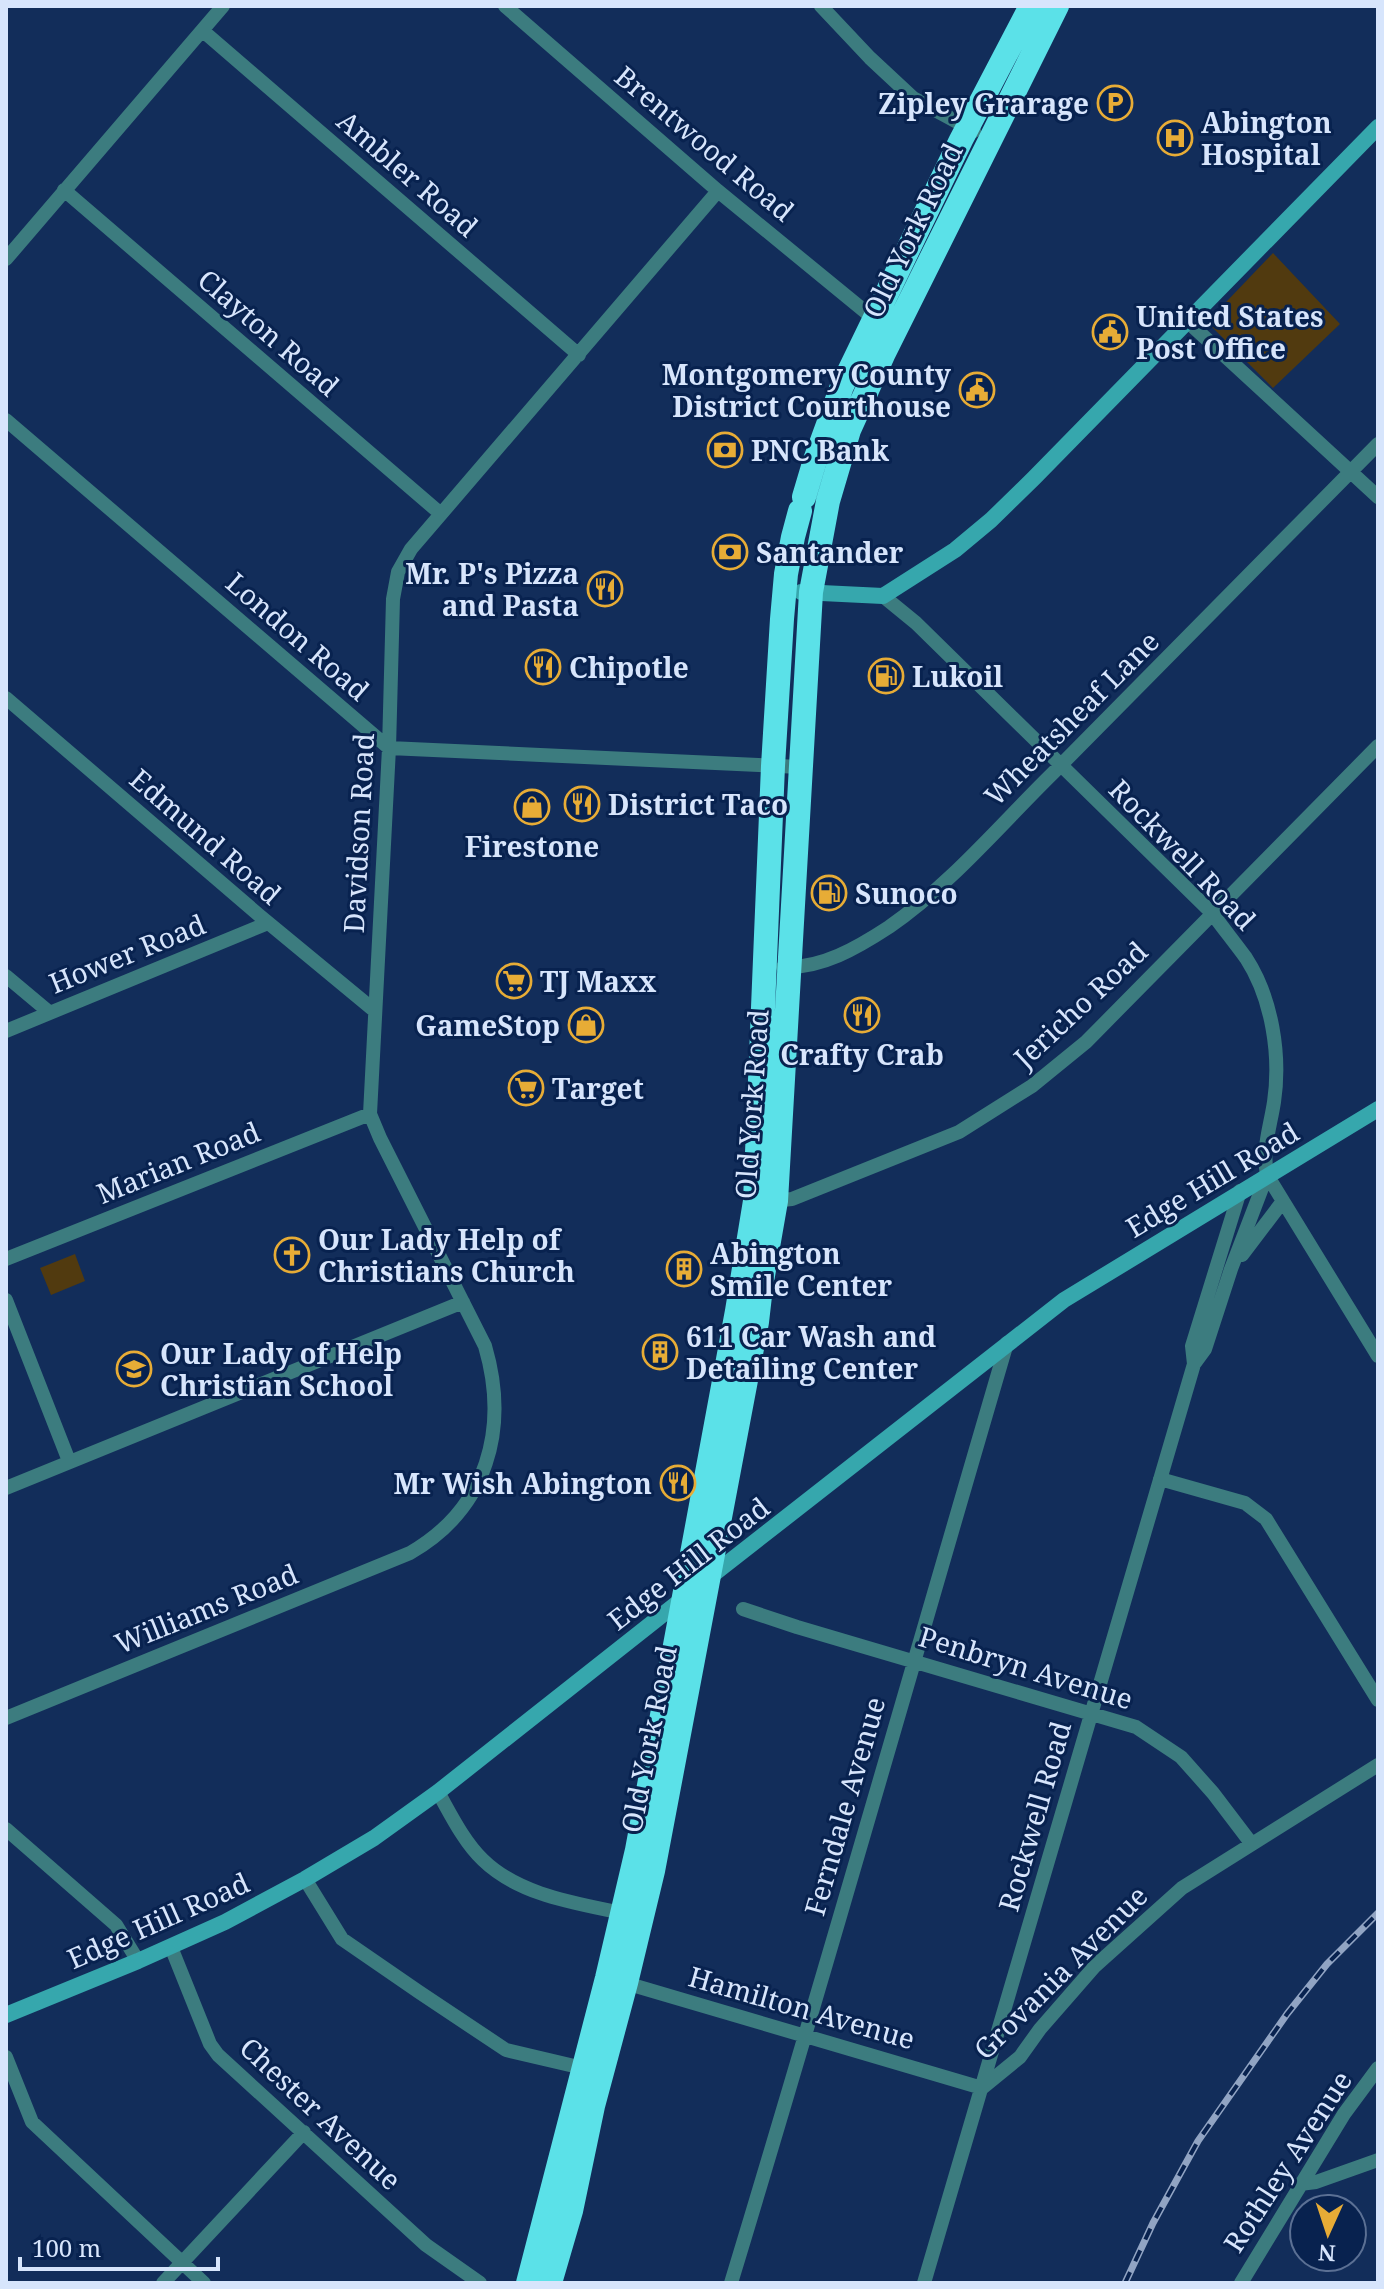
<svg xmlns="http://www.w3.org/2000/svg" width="1384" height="2289" viewBox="0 0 1384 2289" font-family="'Noto Serif',serif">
<rect width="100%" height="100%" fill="#122d5a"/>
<path fill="#513a0f" d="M 1273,253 L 1340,324 L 1273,388 L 1207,322 Z
M 75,1254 L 85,1281 L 51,1295 L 40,1268 Z"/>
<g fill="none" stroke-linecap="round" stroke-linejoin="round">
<path stroke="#3c7c7f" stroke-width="14" d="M 505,6 L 718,191 L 873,318
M 821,6 L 870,58 L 913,98 L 974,131
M 203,31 L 579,355
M 64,190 L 441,514
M 6,259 L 223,6
M 1187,321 L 1378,497
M 6,420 L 389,748 L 800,767
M 883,596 L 916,623 L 1212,913 C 1223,928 1235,943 1246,958 C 1272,998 1281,1055 1274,1102 C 1270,1128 1262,1149 1267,1175 L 1231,1269 L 1205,1349 L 1194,1364 L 924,2283
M 6,698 L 260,916 L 375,1011
M 783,967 C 821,969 857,948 889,927 C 950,885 1000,825 1053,773 C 1162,664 1269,553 1378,444
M 6,976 L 49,1012
M 6,1031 L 268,923
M 1267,1175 L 1378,1356
M 772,1201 L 792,1199 L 959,1132 L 1032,1086 L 1086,1042 L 1378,746
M 1242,1255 L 1283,1201
M 6,1259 L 370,1114
M 6,1300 L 69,1461
M 1194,1364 L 1192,1346 L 1240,1191
M 1160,1479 L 1245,1503 L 1266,1519 L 1378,1700
M 6,1488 L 463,1302
M 743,1609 L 797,1627 L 1136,1727 L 1181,1757 L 1213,1793 L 1251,1843
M 6,1718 L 410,1553 C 488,1508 509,1428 485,1346 L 380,1138 L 370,1114 L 389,748 L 393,599 L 398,572 L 411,549 L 718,191
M 438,1792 C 451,1815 464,1842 483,1860 C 519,1895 575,1903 622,1913
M 6,1829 L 116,1925 L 138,1961
M 305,1879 L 342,1939 L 419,1992 L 506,2050 L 587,2069
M 171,1947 L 210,2044 L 218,2055 L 426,2245 L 480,2283
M 622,1982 L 982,2088 L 1020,2057 L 1040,2029 L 1095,1966 L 1182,1888 L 1378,1765
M 6,2057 L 32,2122 L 204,2283
M 1300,2184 L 1316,2182 L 1378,2160
M 163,2283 L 304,2132
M 731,2283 C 826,1971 915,1656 1007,1343
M 1241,2283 L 1344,2114 L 1378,2068"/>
<path stroke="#36a7ad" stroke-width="16" d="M 801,592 L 883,596 L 955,550 L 991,520 L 1034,478 L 1378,127
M 706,1580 L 1064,1300 L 1378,1109
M 6,2015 L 138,1961 L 225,1922 L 305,1879 L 374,1838 L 438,1792 L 685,1597"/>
<path stroke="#5be1e8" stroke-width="24" d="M 804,497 L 815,460 L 842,386 L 961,140 L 1031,6
M 528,2283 L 607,1978 L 637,1850 L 737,1311 L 755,1201 L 773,766 L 782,619 L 786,574 L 793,537 L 800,511
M 550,2283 L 571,2211 L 593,2106 L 626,1983 L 653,1871 L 757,1322 L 761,1287 L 776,1201 L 811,592 L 828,501 L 849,430 L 883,355 L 1057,6"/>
<g stroke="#91a4c3" stroke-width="7">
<path id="rail" d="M 1125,2283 L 1153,2223 L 1198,2141 L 1287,2014 L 1327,1964 L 1378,1913"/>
</g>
<use href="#rail" stroke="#08224f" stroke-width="4" stroke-dasharray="12" stroke-linecap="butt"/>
</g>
<defs>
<g id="parking-ring" transform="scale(1.8)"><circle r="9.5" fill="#08224f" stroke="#e7ac36" stroke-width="1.5"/><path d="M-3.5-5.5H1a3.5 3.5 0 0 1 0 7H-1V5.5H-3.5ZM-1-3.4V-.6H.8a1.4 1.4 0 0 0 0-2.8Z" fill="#e7ac36"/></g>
<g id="hospital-ring" transform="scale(1.8)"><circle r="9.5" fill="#08224f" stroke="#e7ac36" stroke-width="1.5"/><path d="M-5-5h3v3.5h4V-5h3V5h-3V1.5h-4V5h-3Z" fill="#e7ac36"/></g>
<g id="civic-ring" transform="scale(1.8)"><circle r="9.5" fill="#08224f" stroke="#e7ac36" stroke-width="1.5"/><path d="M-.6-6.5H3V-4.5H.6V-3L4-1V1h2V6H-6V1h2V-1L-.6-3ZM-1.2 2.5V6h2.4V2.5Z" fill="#e7ac36"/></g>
<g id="bank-ring" transform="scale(1.8)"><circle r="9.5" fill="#08224f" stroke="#e7ac36" stroke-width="1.5"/><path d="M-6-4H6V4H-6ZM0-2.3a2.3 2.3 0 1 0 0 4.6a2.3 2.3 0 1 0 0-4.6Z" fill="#e7ac36"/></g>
<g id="restaurant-ring" transform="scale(1.8)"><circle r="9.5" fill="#08224f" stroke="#e7ac36" stroke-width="1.5"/><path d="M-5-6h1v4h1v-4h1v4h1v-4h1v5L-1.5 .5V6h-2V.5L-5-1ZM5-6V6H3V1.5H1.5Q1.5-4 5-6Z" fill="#e7ac36"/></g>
<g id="fuel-ring" transform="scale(1.8)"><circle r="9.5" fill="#08224f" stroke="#e7ac36" stroke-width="1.5"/><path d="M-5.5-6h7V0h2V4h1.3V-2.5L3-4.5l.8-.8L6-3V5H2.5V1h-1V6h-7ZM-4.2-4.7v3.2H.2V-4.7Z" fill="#e7ac36"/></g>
<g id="shop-ring" transform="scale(1.8)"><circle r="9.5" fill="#08224f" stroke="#e7ac36" stroke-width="1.5"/><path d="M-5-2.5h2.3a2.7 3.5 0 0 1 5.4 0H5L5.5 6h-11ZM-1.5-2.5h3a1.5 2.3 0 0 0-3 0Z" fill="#e7ac36"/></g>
<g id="supermarket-ring" transform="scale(1.8)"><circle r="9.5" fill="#08224f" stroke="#e7ac36" stroke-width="1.5"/><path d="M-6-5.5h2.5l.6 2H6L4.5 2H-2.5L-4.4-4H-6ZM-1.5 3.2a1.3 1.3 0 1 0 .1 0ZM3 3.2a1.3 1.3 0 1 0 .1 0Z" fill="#e7ac36"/></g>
<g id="church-ring" transform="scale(1.8)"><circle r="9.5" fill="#08224f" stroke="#e7ac36" stroke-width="1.5"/><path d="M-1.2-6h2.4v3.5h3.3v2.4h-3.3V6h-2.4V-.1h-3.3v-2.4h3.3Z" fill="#e7ac36"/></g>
<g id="building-ring" transform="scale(1.8)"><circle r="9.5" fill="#08224f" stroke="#e7ac36" stroke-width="1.5"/><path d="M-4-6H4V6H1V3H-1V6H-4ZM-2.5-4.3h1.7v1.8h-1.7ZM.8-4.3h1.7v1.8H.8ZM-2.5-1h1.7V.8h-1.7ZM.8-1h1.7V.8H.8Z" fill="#e7ac36"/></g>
<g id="school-ring" transform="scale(1.8)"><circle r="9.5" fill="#08224f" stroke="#e7ac36" stroke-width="1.5"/><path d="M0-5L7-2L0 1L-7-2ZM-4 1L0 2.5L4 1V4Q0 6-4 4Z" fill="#e7ac36"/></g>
</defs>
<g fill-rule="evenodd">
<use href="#parking-ring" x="1115" y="103"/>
<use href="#hospital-ring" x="1175" y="138"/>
<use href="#civic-ring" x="1110" y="332"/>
<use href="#civic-ring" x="977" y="390"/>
<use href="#bank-ring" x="725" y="450"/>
<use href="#bank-ring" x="730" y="552"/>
<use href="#restaurant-ring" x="605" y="589"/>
<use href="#restaurant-ring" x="543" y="667"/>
<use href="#fuel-ring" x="886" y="676"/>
<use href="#restaurant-ring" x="582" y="804"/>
<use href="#shop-ring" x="532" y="807"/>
<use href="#fuel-ring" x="829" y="893"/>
<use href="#supermarket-ring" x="514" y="981"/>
<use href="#restaurant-ring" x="862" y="1015"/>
<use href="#shop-ring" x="586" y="1025"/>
<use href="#supermarket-ring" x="526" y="1088"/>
<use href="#church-ring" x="292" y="1255"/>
<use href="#building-ring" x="684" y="1269"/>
<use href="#building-ring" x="660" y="1352"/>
<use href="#school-ring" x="134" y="1369"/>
<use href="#restaurant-ring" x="678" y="1483"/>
</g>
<g text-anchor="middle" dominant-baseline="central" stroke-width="6" stroke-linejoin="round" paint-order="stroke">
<g font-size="28" font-weight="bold" fill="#d7e5fc" stroke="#08224f" text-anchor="start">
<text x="1089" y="103" text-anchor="end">Zipley Grarage</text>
<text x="1201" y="122">Abington<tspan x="1201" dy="32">Hospital</tspan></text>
<text x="1136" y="316">United States<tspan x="1136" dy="32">Post Office</tspan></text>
<text x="951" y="374" text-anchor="end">Montgomery County<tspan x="951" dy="32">District Courthouse</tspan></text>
<text x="751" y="450">PNC Bank</text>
<text x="756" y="552">Santander</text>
<text x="579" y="573" text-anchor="end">Mr. P's Pizza<tspan x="579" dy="32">and Pasta</tspan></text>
<text x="569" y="667">Chipotle</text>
<text x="912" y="676">Lukoil</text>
<text x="608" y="804">District Taco</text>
<text x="532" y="846" text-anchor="middle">Firestone</text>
<text x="855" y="893">Sunoco</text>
<text x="540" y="981">TJ Maxx</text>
<text x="560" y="1025" text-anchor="end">GameStop</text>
<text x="862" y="1054" text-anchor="middle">Crafty Crab</text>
<text x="552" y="1088">Target</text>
<text x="318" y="1239">Our Lady Help of<tspan x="318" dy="32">Christians Church</tspan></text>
<text x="710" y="1253">Abington<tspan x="710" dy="32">Smile Center</tspan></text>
<text x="686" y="1336">611 Car Wash and<tspan x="686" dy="32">Detailing Center</tspan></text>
<text x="160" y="1353">Our Lady of Help<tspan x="160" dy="32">Christian School</tspan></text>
<text x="652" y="1483" text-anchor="end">Mr Wish Abington</text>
</g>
<g font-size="28" fill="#d7e5fc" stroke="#08224f">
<text transform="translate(705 143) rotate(40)">Brentwood Road</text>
<text transform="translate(408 173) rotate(41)">Ambler Road</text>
<text transform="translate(912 230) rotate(-64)">Old York Road</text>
<text transform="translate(269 332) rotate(41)">Clayton Road</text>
<text transform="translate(298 636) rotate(41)">London Road</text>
<text transform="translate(1071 718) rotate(-45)">Wheatsheaf Lane</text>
<text transform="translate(358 833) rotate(-87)">Davidson Road</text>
<text transform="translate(206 836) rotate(41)">Edmund Road</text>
<text transform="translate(1183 854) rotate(46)">Rockwell Road</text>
<text transform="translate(127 953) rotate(-22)">Hower Road</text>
<text transform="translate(1080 1004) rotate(-43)">Jericho Road</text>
<text transform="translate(751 1104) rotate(-86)">Old York Road</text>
<text transform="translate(178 1162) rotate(-22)">Marian Road</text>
<text transform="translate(1212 1179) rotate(-31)">Edge Hill Road</text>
<text transform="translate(688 1563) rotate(-38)">Edge Hill Road</text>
<text transform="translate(206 1608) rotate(-22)">Williams Road</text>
<text transform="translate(1026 1667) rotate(17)">Penbryn Avenue</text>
<text transform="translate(648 1739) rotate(-79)">Old York Road</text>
<text transform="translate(844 1806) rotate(-74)">Ferndale Avenue</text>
<text transform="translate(1034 1816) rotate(-74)">Rockwell Road</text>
<text transform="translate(158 1920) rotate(-24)">Edge Hill Road</text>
<text transform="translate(1060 1972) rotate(-45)">Grovania Avenue</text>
<text transform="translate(802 2007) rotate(16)">Hamilton Avenue</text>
<text transform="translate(321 2113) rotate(43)">Chester Avenue</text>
<text transform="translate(1287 2161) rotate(-57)">Rothley Avenue</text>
</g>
</g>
<rect width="1384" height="2289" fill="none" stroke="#d7e5fc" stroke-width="16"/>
<g transform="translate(1328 2233) rotate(183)"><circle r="38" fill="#08224f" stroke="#5b7094" stroke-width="2"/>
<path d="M0-6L14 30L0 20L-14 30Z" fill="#e7ac36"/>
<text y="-12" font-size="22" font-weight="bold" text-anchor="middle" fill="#d7e5fc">N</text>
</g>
<path d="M20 2257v12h198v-12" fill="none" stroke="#d7e5fc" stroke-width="4"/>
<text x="32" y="2257" font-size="24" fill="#d7e5fc" stroke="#08224f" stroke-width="6" paint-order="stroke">100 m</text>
</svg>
